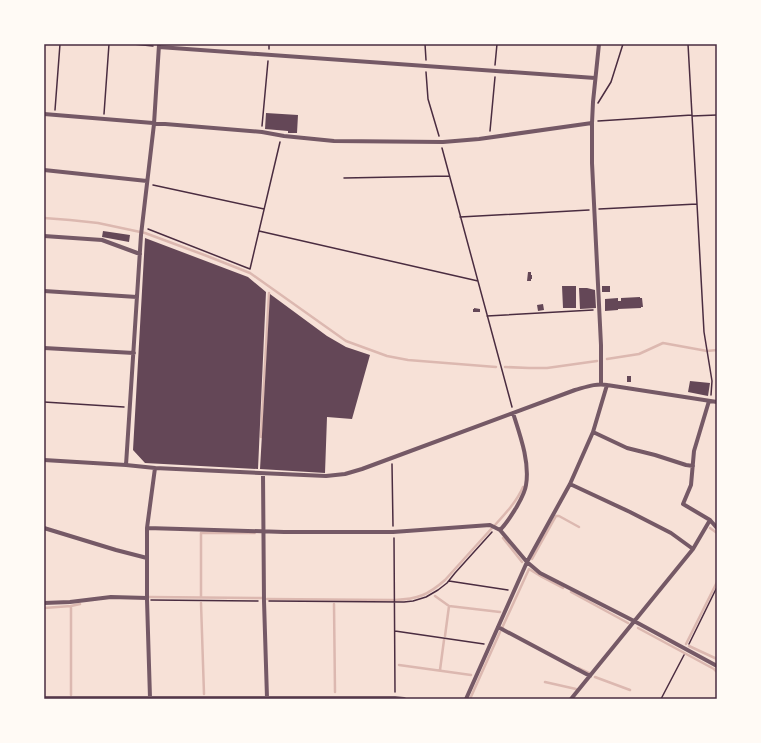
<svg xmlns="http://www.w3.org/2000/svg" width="761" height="743" viewBox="0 0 761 743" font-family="'Fira Sans Condensed',sans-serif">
<rect width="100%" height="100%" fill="#f7e1d7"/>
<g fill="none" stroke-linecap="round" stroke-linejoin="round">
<path stroke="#dcb8b0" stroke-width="2.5" d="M 44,218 L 70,220 L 98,223 L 145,233 L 207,256 L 250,273 L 346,341 L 387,356 L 408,360 L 496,367
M 607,359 L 639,354 L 663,343 L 707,351 L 717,350
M 505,367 L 529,368 L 547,368 L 597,361
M 261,437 L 269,293
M 495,525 C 506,513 517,501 523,487
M 710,528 L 717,533
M 503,538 L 522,562
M 532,559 L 556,516 L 559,516 L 579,527
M 571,592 L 628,623
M 435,596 L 449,606 L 500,612
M 149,597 L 262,598
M 201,598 L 201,533 L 255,533
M 267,599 L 393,600
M 395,600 C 418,599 428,595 445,580 L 492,528
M 201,603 L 204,694
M 334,604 L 335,692
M 71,606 L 80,604
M 44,608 L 71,606 L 71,695
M 503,628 L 502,628 L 529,569 L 542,577 L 563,588
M 638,628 L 714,669 L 717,672
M 445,636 L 449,606
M 686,644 L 717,582
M 689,646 L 717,659
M 399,665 L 471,675
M 578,668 L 589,673
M 440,670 L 444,640
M 595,677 L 630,690
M 545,682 L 576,689
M 470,699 L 500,632"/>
</g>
<path fill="#644757" d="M 266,113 L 298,115 L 297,133 L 288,133 L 288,131 L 265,129 Z
M 103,231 L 130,235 L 129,242 L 102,237 Z
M 145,238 L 248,277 L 266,292 L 258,469 L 145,463 L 133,450 Z
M 528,272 L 531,272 L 531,275 L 532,275 L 532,279 L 531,279 L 531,281 L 527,281 Z
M 562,286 L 576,286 L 576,308 L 563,308 Z
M 602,286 L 610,286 L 610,292 L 602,292 Z
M 579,288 L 587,288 L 595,290 L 596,308 L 580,309 Z
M 270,294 L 327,336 L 346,347 L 370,355 L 352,419 L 327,417 L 325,473 L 260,469 Z
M 640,297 L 640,298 L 642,298 L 643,307 L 641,307 L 641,308 L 618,309 L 618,310 L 605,311 L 605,299 L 618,298 L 618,301 L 621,301 L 621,298 Z
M 543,304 L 544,310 L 538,311 L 537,305 Z
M 474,308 L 480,309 L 480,312 L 473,312 L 473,309 L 474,309 Z
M 627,376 L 631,376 L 631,382 L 627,382 Z
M 690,381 L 710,383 L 708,396 L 688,392 Z"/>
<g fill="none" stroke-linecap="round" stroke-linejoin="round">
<path stroke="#4a2c40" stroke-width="1.5" d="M 133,44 L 153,46
M 425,44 L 426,60
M 269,49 L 269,44
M 495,65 L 497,44
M 426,72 L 428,99 L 439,136
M 598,103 L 611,82 L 623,44
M 55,110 L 60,44
M 104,114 L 109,44
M 692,116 L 717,115
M 598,121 L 692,115
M 262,126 L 268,61
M 490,131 L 495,77
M 442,148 L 512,407
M 344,178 L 449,176
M 153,185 L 264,209
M 697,204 L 704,332 L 712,381 L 711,395
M 599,209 L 697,204 L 688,44
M 460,217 L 589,210
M 148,229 L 250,269 L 280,142
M 259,231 L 478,281
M 487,316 L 593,310
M 44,402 L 124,407
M 392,464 L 393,526
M 394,538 L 395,692
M 449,581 L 508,590
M 151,600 L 258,601
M 269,601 L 404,602 L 413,601 L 426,597 L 438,590 L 447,583 L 455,573 L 492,532
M 395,631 L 484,644
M 689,644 L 717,587
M 661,699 L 684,655"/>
<path stroke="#755966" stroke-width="4" d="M 599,44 L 593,102 L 592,123 L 592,163 L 601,345 L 601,384
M 159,47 L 595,78
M 44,114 L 262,132 L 284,136 L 334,141 L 443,142 L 479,139 L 592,123
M 44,170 L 147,181
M 44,236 L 102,240 L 140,254
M 44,291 L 137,297
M 44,348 L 134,353
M 709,401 L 694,451 L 691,485 L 683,504 L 710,520
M 593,432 L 627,448 L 655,455 L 686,465 L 693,466
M 44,460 L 126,465 L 155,468 L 326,476 L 345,474 L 362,469 L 575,390 C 586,387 596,383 607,385 L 717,402
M 126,465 L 141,235 L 154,124 L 159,45
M 263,474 L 264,601 L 267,698
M 570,484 L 630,512 L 671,533 L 693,549
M 44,528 L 116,550 L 147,558
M 147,528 L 284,532 L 393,532 L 490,525 L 500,530 L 527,562 L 540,573 L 634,621 L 717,666
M 500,530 C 507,523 511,516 516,508 C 520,501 525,493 526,485 C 530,462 520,435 513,413
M 44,603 L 70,602 L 111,597 L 147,598
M 498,627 L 590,676
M 44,698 L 395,698 L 404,699
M 150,698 L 147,600 L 147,528 L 155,468
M 466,699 L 527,562 L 570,484 L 593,432 L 607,385
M 571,699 L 693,549 L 710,520 L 717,528"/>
</g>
<rect width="761" height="743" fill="none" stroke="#fffaf5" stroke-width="90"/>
<rect x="45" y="45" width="671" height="653" fill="none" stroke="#4a2c40" stroke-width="1.5"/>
</svg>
